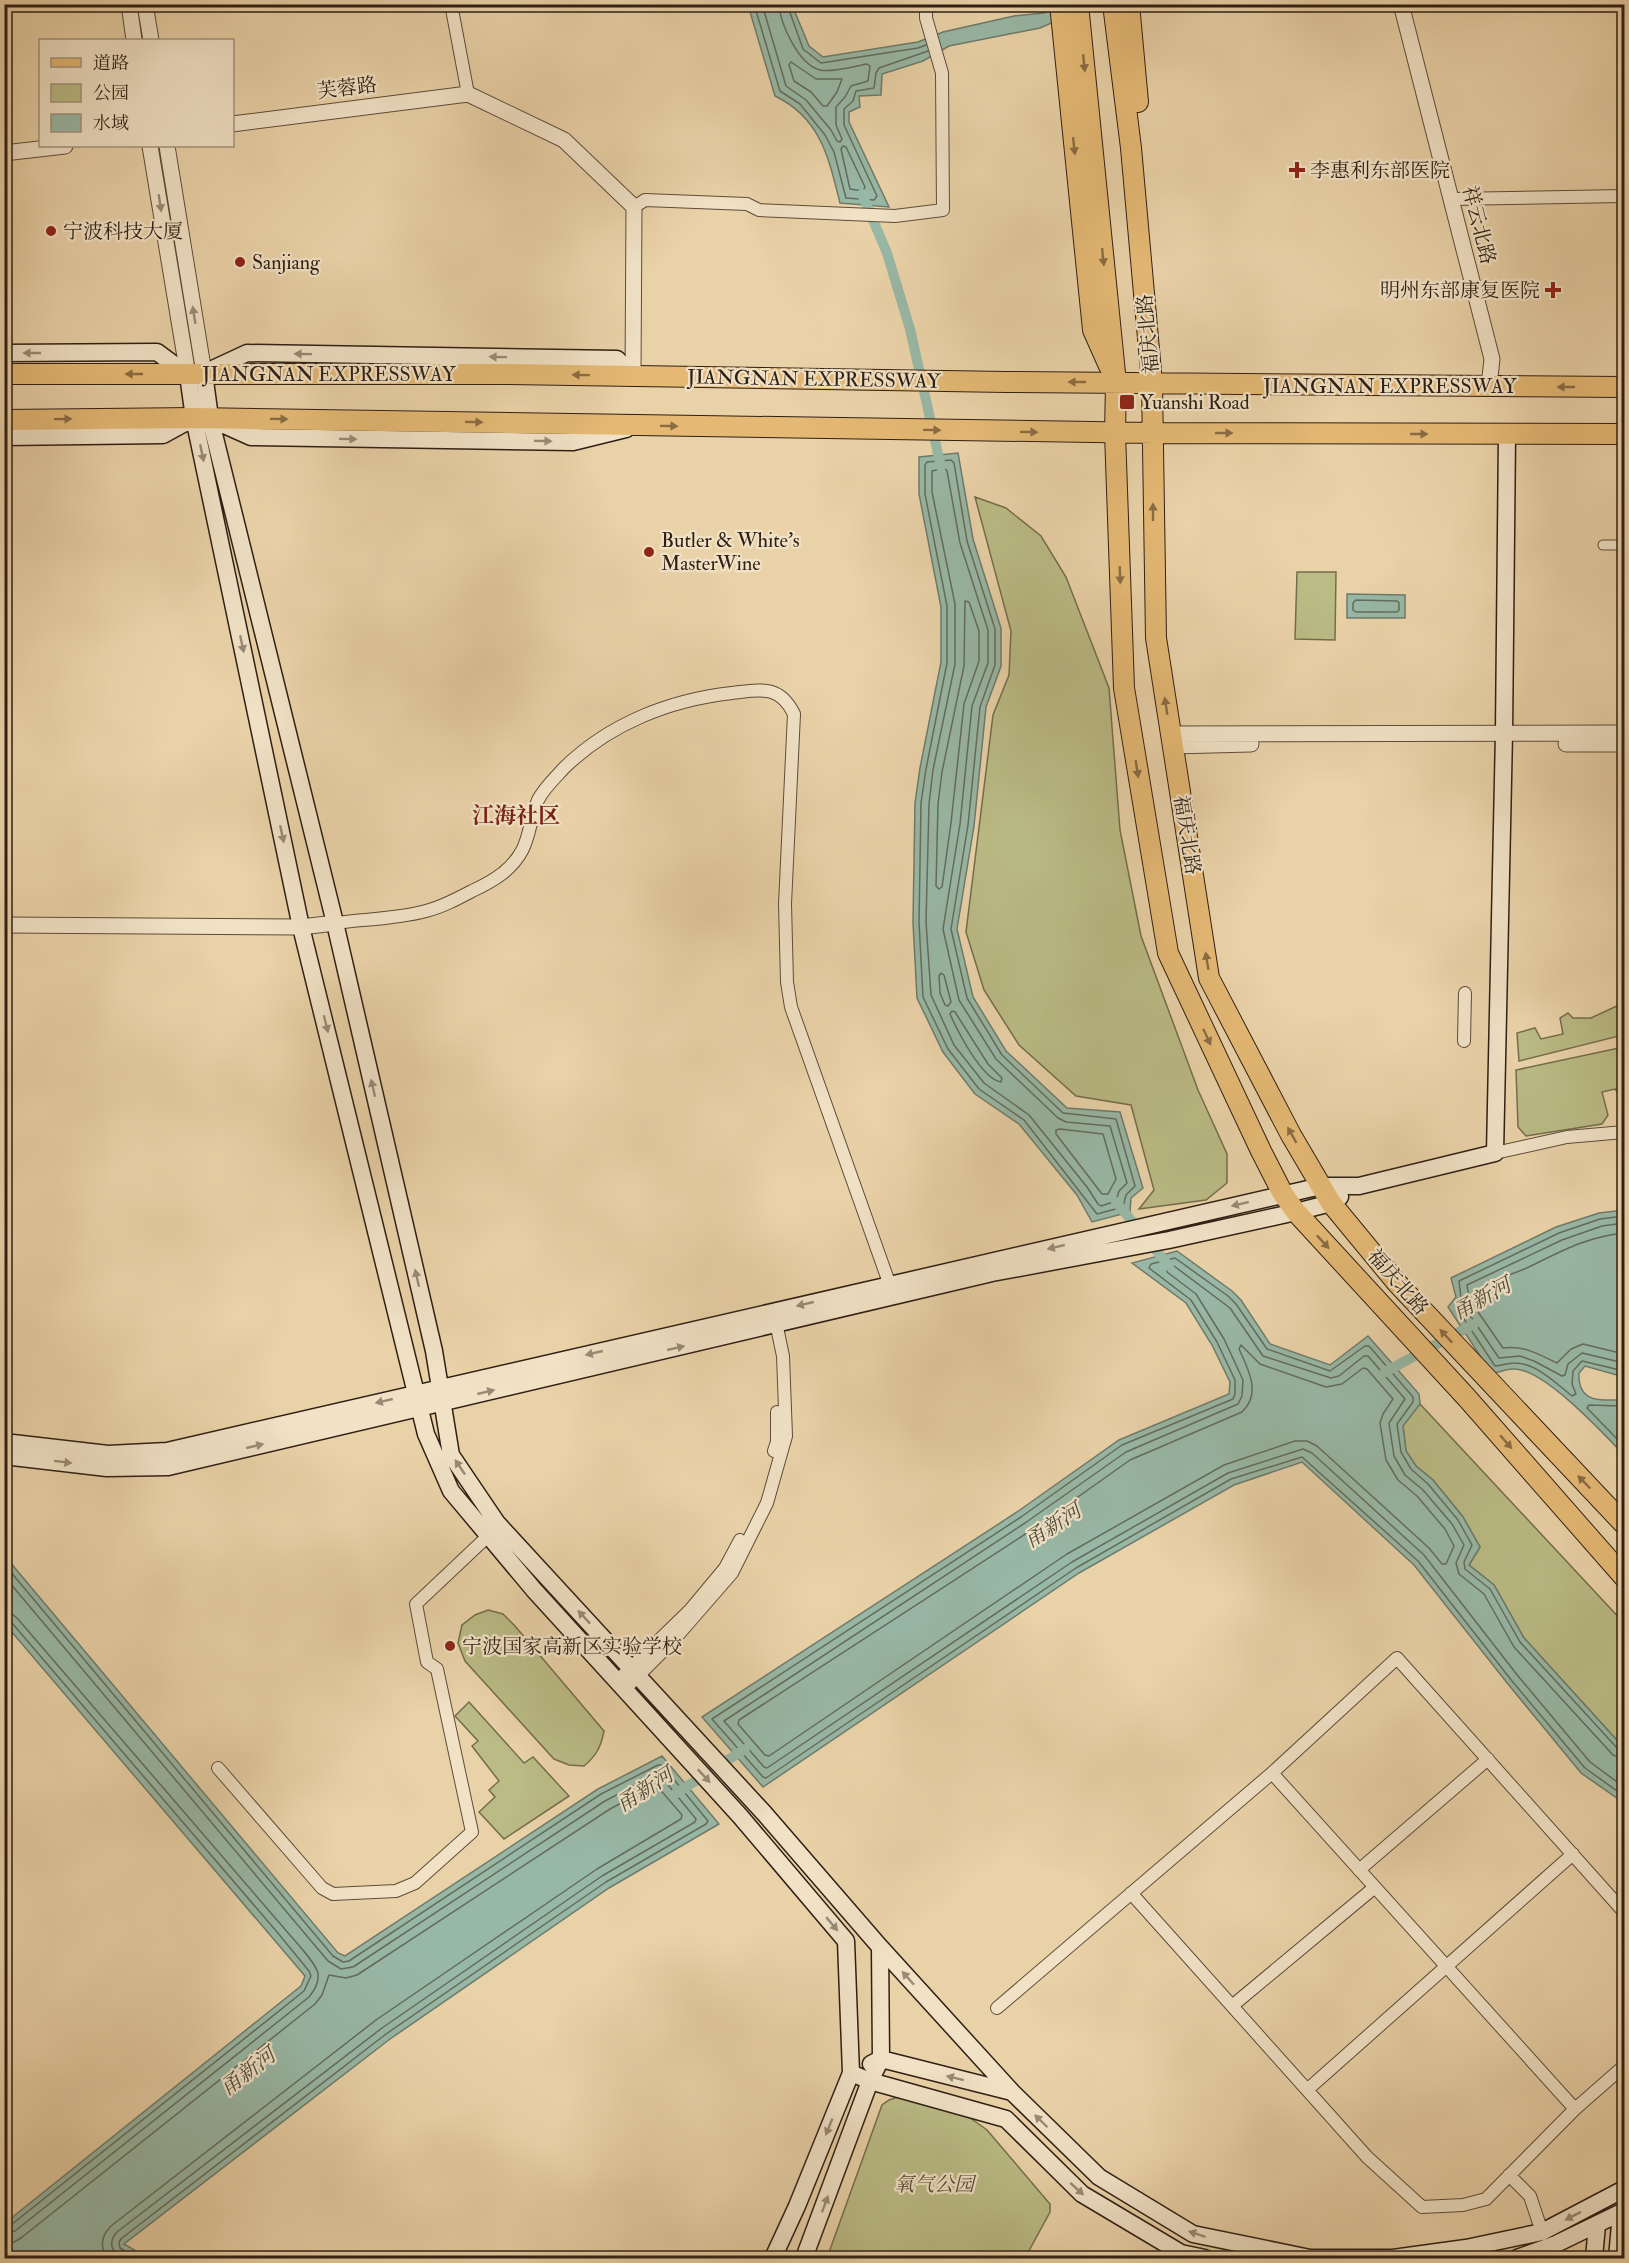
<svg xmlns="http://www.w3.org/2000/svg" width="1629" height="2263" viewBox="0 0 1629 2263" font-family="'IM FELL Double Pica','Noto Serif SC',serif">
<rect width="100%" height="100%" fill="#ead2a8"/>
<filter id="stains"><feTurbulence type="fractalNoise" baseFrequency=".00333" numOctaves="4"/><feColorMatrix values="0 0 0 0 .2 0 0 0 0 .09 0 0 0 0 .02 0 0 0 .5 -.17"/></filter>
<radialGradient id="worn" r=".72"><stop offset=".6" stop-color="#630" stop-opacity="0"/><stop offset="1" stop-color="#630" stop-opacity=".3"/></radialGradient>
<path fill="#babb85" stroke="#746d4c" stroke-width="1.5" d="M 975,497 L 1006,508 L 1041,536 L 1066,577 L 1109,688 L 1120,830 L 1141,936 L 1198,1090 L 1227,1154 L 1227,1183 L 1206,1200 L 1139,1209 L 1154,1190 L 1131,1105 L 1076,1096 L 1019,1045 L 984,990 L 966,932 L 993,715 L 1009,675 L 1011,631 Z
M 1297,572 L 1336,572 L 1335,640 L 1295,639 Z
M 1619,1005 L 1619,1036 L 1519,1061 L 1517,1033 L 1535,1028 L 1541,1039 L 1563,1034 L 1560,1018 L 1568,1013 L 1573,1018 L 1591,1018 Z
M 1619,1048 L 1624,1048 L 1624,1095 L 1622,1098 L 1615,1089 L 1602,1092 L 1608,1115 L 1602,1124 L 1526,1136 L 1518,1127 L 1516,1070 Z
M 1420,1404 L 1624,1623 L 1624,1748 L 1524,1638 L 1494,1585 L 1469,1565 L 1480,1547 L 1463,1517 L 1433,1480 L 1416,1466 L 1406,1451 L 1403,1426 L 1409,1415 Z
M 488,1610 L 503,1614 L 515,1626 L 604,1731 C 601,1747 596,1756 584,1766 L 569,1765 L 554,1759 L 465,1661 L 458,1643 L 462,1625 L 475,1615 Z
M 469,1702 L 524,1763 L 533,1757 L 569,1796 L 504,1839 L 479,1812 L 495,1797 L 489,1790 L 499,1781 L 472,1746 L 478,1741 L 455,1716 Z
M 918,2090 L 937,2094 L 987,2130 L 1050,2204 L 1050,2212 L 1025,2258 L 827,2258 L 882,2105 L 889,2100 Z"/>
<path fill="#98b8a6" stroke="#6e7b6c" stroke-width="1.5" d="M 748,5 L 792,5 L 809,46 L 823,57 L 918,42 L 943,32 L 1014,16 L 1044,13 L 1061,5 L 1092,5 L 1040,28 L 949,46 L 923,61 L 882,74 L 881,95 L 859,96 L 860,107 L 849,112 L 849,122 L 889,207 L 840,203 C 829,159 821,118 775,96 Z
M 958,453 L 973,539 L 1001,628 L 1001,666 L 986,707 L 974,826 L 957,929 L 973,997 L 1006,1051 L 1067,1108 L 1120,1112 L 1143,1188 L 1131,1198 L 1130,1212 L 1092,1222 L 1077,1195 L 1019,1124 L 975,1094 L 943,1052 L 917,998 L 913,922 L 915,803 L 920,768 L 941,662 L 941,607 L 919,494 L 919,457 Z
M 1347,594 L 1405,595 L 1405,618 L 1347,618 Z
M 1624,1210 L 1624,1377 L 1585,1366 L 1579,1373 C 1578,1391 1586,1400 1605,1400 C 1612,1400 1618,1401 1624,1398 L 1624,1455 C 1603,1433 1545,1370 1515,1369 C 1508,1368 1499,1372 1492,1374 L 1448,1307 L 1456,1297 L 1451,1278 L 1556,1227 L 1599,1213 Z
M 1177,1251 L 1232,1291 L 1241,1300 L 1270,1344 L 1330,1365 L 1368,1336 L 1419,1394 L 1420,1404 L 1403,1426 L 1406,1451 L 1416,1466 L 1433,1480 L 1463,1517 L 1480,1547 L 1469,1565 L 1494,1585 L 1524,1638 L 1624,1748 L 1624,1803 L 1581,1773 L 1508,1684 L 1414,1565 L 1302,1462 L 1234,1485 L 1079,1573 L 763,1787 L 702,1717 L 1017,1512 L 1119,1440 L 1229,1394 L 1230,1382 L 1212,1345 L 1186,1303 L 1132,1263 Z
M 4,1555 L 338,1953 L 345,1956 L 598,1789 L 662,1756 L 719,1824 L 609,1888 L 390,2039 L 124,2244 L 148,2258 L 5,2258 L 5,2223 L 301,1986 L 305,1976 L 5,1624 Z"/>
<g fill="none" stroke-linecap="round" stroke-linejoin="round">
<path stroke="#636c5d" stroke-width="1.5" d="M 754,4 L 780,91 L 800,104 L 825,135 L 834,152 L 846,198 L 874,200 L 877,196 L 844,125 L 844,109 L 853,101 L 856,91 L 874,88 L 876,73 L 879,68 L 928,51
M 762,4 L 786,86 L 806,100 L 831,130 L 837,141 L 840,142 L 842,139 L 836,125 L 836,107 L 845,97 L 851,86 L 868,81 L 870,66 L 867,64 C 855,66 831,73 820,70 C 799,65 780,24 779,4
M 787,4 L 803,49 L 821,63 L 918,48 L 926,45
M 791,62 L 816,79 L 842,79 L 837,92 L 827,106 L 823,106 L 811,92 L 794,81 L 789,65 Z
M 843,146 L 846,147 L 865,187 L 863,191 L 850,189 L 841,149 Z
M 951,460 L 954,463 L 967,541 L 995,629 L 995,665 L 980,707 L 968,825 L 951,929 L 967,998 L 1002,1055 L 1063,1113 L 1116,1119 L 1135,1186 L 1126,1195 L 1123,1207 L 1097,1214 L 1024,1120 L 979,1089 L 948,1049 L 923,997 L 919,922 L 921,803 L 926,769 L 947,663 L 947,606 L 925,494 L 925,465 L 927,462 Z
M 945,468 L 947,471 L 960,543 L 988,630 L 988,663 L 972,706 L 960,824 L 943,929 L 959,1000 L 996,1059 L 1058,1118 L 1066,1122 L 1110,1126 L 1127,1183 L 1119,1191 L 1116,1201 L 1101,1206 L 1098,1204 L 1087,1187 L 1029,1115 L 984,1083 L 954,1045 L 931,995 L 926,922 L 929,804 L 933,770 L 955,664 L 955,604 L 932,492 L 932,471 Z
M 1356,600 L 1397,601 L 1399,603 L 1399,610 L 1397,612 L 1356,612 L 1353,610 L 1353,603 Z
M 965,601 L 969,602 L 979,631 L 979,661 L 964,704 L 951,823 L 942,887 L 939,889 L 936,886 L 938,804 L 942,772 L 964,666 Z
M 941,973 L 944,975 L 951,1002 L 948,1006 L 945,1005 L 940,993 L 939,976 Z
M 952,1011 L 955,1012 L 988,1064 L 1002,1078 L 1001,1082 C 982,1079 958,1032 950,1014 Z
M 1060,1129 L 1103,1134 L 1116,1179 L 1108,1194 L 1102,1194 L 1056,1134 L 1056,1130 Z
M 1624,1216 L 1600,1219 L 1559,1233 L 1459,1281 L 1461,1298 L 1456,1307 L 1495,1366 C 1501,1366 1507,1363 1514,1363 C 1535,1362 1557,1384 1572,1396 L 1576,1394 L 1572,1384 L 1573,1371 L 1582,1361 L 1624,1371
M 1624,1223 L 1602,1226 L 1562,1240 L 1467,1285 L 1469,1299 L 1465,1308 L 1499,1358 L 1520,1356 L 1534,1361 L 1562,1376 L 1565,1375 L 1568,1364 L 1582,1353 L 1624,1363
M 1624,1233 C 1586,1237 1562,1251 1529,1267 C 1512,1275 1493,1279 1478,1290 L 1476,1309 L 1503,1348 C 1524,1345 1538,1354 1557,1363 L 1571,1349 L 1583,1344 L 1624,1354
M 1241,1345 L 1260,1364 L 1326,1387 L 1342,1384 L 1363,1368 L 1367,1369 L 1393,1399 L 1383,1414 L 1380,1423 L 1386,1460 L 1398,1480 L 1417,1496 L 1445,1529 L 1454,1546 L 1446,1564 L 1442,1564 L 1429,1548 L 1317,1446 L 1307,1441 L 1295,1441 L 1224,1465 L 1067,1554 L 769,1756 L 765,1755 L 738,1724 L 739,1720 L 1030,1531 L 1130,1460 L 1242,1412 C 1262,1393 1248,1369 1239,1349 Z
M 1624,1405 L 1620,1406 L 1589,1405 L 1587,1408 L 1624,1446
M 4,1564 L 333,1956 L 343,1962 L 349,1961 L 601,1794 L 658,1765 L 662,1765 L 708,1821 L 706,1824 L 606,1882 L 386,2034 L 122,2238 L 119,2242 L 120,2248 L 136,2258
M 4,1576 L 328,1961 L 341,1969 L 353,1967 L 605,1801 L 656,1774 L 660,1775 L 696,1819 L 695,1822 L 602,1876 L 382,2028 L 117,2232 C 108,2242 111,2252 122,2258
M 4,1613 L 12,1614 L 17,1618 L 283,1927 C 291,1937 317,1963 318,1974 C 319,1982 314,1991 309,1997 L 15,2231 L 4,2234
M 4,1621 L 12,1623 L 277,1932 L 309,1971 L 311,1976 L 304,1991 L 11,2225 L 4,2227
M 1624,1751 L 1618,1749 L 1520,1642 L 1490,1589 L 1465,1569 L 1464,1562 L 1472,1545 L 1458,1520 L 1428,1484 L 1411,1469 L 1401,1452 L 1397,1424 L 1413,1402 L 1413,1397 L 1369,1346 L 1365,1346 L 1330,1371 L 1267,1349 L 1236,1304 L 1228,1296 L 1175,1258 L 1151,1264 L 1149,1268 L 1191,1300 L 1217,1342 L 1235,1380 L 1235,1394 L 1233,1399 L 1122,1445 L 1021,1517 L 712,1719 L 763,1777 L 766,1778 L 1076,1568 L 1231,1479 L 1302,1457 L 1418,1561 L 1512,1681 L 1585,1768 L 1624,1796
M 1624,1759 L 1613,1755 L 1514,1647 L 1484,1594 L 1459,1574 L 1456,1563 L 1464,1545 L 1452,1524 L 1423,1490 L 1405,1475 L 1394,1456 L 1389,1423 L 1405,1399 L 1368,1356 L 1364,1356 L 1339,1376 L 1331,1378 L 1263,1356 L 1230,1308 L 1174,1266 L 1167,1268 L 1167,1272 L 1196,1294 L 1224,1339 L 1243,1380 L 1242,1396 L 1238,1404 L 1126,1452 L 1025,1523 L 724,1721 L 764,1767 L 767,1768 L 1072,1562 L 1228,1473 L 1303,1449 L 1312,1453 L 1424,1555 L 1518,1676 L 1590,1762 L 1624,1787
M 4,2243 L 14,2242 L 21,2238 L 315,2004 L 322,1995 L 329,1975 L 346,1978 L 357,1975 L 610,1809 L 654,1785 L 657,1786 L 682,1815 L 681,1819 L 597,1869 L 376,2020 L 111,2226 C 101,2236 100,2247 107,2258"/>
<path stroke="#98b8a6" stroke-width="10" d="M 862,194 L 887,253 L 910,329 L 941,467
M 1116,1202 L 1169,1266
M 1385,1372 L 1474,1324
M 675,1794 L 745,1749"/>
<g stroke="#5d4c39" stroke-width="11">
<path id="pedestrian" d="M 1603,545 L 1624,545"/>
</g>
<g stroke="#5d4c39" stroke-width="14">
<path id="minor" d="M 451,4 L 468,94
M 1451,199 L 1624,196
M 634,207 L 645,200 L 747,204 L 759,210 L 895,216 L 943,210 L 942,73 L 926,18 L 926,4
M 335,923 C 365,919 397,919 426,911 C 442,907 457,899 472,891 C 483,886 494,880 503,873 C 532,849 526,830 538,800 C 544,788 555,778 564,768 C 609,724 669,700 732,693 C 760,690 779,684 794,714 L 785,904 L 787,982 L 791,1007 L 887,1277 L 889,1294
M 1464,1041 L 1465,993
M 1495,1153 L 1567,1137 L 1624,1132
M 774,1451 L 777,1442 L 777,1412
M 617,1681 L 690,1610 L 725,1568 L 740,1540
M 625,1689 L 672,1642 L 732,1573 L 767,1503 L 786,1436 L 783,1356 L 775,1318
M 218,1768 L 322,1888 L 333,1894 L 396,1891 L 415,1883 L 472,1832 L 437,1669 L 427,1662 L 416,1604 L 488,1536
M 1272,1773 L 1575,2109
M 1359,1870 L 1488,1759
M 1131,1893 L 1367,2157 L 1422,2207 L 1463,2205 L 1486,2199 L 1575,2109 L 1624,2066
M 1232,2006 L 1375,1887
M 997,2008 L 1272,1773 L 1397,1658 L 1624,1912
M 1307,2090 L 1573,1854
M 1509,2175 L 1530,2196 L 1542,2232"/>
</g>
<g stroke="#5d4c39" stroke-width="17">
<path id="tertiary" d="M 129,4 L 134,40
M 145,4 L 151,40
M 1401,4 L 1492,359 L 1489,386
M 232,124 L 468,94 L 564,140 L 634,207 L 633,376
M 150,146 L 188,375
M 167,146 L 204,373
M 4,153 L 65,146
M 1171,734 L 1624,733
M 1566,744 L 1624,744
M 1173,746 L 1251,744
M 4,925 L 301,927 L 335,923"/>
</g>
<g stroke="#2e1f14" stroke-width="19">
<path id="secondary" d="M 4,353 L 157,352 L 188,375 L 194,418 L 301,927 L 426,1434 L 451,1491 L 534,1590 L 740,1816 L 846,1941 L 851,2073 L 797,2206 L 773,2258
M 633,376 L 617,359 L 247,353 L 204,373 L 210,418 L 335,923 L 434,1351 L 451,1455 L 497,1523 L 764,1813 L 880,1947 L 1012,2092 L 1099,2177 L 1193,2234 L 1310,2258 L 1393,2258 L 1466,2248 L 1542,2232 L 1624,2189
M 213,420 L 251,437 L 573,442 L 626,429
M 4,437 L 163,435 L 194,418
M 4,1442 L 108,1454 L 167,1451 L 1321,1186 L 1359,1186 L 1495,1153 L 1504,733 L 1507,434
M 4,1456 L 107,1468 L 168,1467 L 992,1273 L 1169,1240 L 1296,1212 L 1331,1203 L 1340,1197
M 871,2064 L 881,2059 L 1012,2092
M 851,2073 L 870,2081 L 1006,2119 L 1082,2194 L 1181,2253 L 1205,2258
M 804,2258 L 870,2081 L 881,2059 L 880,1947
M 1517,2258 L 1556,2244 L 1624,2211
M 1594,2258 L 1597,2225
M 1617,2258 L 1621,2213"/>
</g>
<g stroke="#2e1f14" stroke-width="22">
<path id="primary" d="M 1060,4 L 1093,330 L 1109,366
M 1078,4 L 1116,383 L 1115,433 L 1124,688 L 1168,953 L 1261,1151 L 1283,1194 L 1296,1212 L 1467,1398 L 1624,1577
M 1113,4 L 1131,148 L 1152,383 L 1156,638 L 1209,978 L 1291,1135 L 1331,1203 L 1397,1283 L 1624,1524
M 1129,4 L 1138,102
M 4,374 L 508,374 L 1006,382 L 1624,387
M 4,420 L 194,418 L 1154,433 L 1624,434"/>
</g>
<use href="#pedestrian" stroke="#f1e2c6" stroke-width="9"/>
<use href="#minor" stroke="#f1e2c6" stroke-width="12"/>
<use href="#tertiary" stroke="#f1e2c6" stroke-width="15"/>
<use href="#secondary" stroke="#f1e2c6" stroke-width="16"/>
<use href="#primary" stroke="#e5b974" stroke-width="20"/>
</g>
<defs><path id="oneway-solid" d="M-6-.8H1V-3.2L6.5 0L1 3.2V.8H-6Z" transform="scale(1.5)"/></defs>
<g fill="#8a6c44">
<use href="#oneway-solid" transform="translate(1084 63) rotate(84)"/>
<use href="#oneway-solid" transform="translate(1074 146) rotate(84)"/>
<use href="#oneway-solid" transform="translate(1103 257) rotate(84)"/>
<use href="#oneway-solid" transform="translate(134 374) rotate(-180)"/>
<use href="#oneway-solid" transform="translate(581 375) rotate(-179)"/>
<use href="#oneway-solid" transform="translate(1077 382) rotate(-180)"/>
<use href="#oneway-solid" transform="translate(1566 387) rotate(-180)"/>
<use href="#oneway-solid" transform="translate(63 419) rotate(-1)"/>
<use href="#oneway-solid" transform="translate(279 419) rotate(1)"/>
<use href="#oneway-solid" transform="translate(474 422) rotate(1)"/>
<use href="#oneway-solid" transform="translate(669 426) rotate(1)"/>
<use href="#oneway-solid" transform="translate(932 430) rotate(1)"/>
<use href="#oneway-solid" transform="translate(1029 432) rotate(1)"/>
<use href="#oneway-solid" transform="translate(1224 433)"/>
<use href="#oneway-solid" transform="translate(1419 434)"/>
<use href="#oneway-solid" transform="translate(1153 512) rotate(-90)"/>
<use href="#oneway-solid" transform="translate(1120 575) rotate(88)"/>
<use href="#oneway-solid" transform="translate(1166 706) rotate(-99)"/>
<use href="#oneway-solid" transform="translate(1137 769) rotate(81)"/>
<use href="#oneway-solid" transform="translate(1207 961) rotate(-99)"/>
<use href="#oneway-solid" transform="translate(1207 1037) rotate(65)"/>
<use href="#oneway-solid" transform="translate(1292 1135) rotate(-119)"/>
<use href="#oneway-solid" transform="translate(1323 1242) rotate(47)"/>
<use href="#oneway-solid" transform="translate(1446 1336) rotate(-133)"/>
<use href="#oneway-solid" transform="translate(1506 1442) rotate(49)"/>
<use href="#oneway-solid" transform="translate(1584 1482) rotate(-134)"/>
</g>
<g fill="#998a76">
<use href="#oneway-solid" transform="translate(160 203) rotate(81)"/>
<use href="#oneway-solid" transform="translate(194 315) rotate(-99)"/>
<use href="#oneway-solid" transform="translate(32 353) rotate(180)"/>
<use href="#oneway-solid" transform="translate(303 354) rotate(-179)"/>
<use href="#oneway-solid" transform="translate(498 357) rotate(-179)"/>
<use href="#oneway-solid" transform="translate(348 439) rotate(1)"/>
<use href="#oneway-solid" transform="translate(543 441) rotate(1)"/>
<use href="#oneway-solid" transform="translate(202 453) rotate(78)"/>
<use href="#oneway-solid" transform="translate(242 644) rotate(78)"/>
<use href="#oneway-solid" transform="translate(282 834) rotate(78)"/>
<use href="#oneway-solid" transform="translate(326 1024) rotate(76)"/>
<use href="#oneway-solid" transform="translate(373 1088) rotate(-103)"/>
<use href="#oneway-solid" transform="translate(1240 1204) rotate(167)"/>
<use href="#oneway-solid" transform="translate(1056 1247) rotate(167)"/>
<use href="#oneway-solid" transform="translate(417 1278) rotate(-103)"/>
<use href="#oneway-solid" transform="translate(805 1304) rotate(167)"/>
<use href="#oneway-solid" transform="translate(676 1348) rotate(-13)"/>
<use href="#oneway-solid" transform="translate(594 1353) rotate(167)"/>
<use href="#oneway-solid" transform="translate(486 1392) rotate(-13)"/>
<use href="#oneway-solid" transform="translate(384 1401) rotate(167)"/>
<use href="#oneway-solid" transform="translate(255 1446) rotate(-13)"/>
<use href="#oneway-solid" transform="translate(63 1462) rotate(7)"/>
<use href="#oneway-solid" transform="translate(460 1467) rotate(-124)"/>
<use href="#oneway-solid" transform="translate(584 1617) rotate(-133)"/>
<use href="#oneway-solid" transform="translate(704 1776) rotate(47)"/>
<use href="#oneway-solid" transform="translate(832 1924) rotate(50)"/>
<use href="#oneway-solid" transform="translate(908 1978) rotate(-132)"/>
<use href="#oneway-solid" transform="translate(955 2078) rotate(-166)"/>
<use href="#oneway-solid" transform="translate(1041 2121) rotate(-136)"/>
<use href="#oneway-solid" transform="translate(829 2127) rotate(112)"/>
<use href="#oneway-solid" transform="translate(1077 2189) rotate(42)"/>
<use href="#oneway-solid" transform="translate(825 2204) rotate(-70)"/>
<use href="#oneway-solid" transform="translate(1573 2216) rotate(153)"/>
<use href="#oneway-solid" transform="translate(1197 2234) rotate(-162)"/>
</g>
<g fill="#8f2418" stroke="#f1e2c6" stroke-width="2">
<path d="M1294 161h6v6h6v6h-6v6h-6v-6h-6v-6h6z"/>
<circle cx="51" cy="231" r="6"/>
<circle cx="240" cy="262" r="6"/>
<path d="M1550 281h6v6h6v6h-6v6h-6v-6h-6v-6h6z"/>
<rect x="1119" y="394" width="16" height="16" rx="3"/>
<circle cx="649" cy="552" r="6"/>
<circle cx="450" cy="1646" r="6"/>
</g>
<g text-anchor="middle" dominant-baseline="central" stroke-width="4.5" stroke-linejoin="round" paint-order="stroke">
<g font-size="20" fill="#2e1f14" stroke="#f1e2c6">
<text transform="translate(347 88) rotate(-7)">芙蓉路</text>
<text transform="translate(1479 225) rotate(76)">祥云北路</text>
<text transform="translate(1148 334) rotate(-95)">福庆北路</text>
<text x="329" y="374">JIANGNAN EXPRESSWAY</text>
<text transform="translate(814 379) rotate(1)">JIANGNAN EXPRESSWAY</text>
<text x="1390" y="386">JIANGNAN EXPRESSWAY</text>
<text transform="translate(1187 835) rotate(81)">福庆北路</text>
<text transform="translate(1398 1282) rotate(49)">福庆北路</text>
</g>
<g font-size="20" fill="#2e1f14" stroke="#f1e2c6" text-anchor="start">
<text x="1310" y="170">李惠利东部医院</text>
<text x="63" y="231">宁波科技大厦</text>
<text x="252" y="262">Sanjiang</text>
<text x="1540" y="290" text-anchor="end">明州东部康复医院</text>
<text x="1140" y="402">Yuanshi Road</text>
<text x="661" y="540">Butler &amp; White's<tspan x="661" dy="23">MasterWine</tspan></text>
<text x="462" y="1646">宁波国家高新区实验学校</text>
</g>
<g font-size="20" font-style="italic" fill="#514630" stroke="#f1e2c6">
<text x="934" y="2184">氧气公园</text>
</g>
<g font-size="21" font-style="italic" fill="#4e4d40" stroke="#f1e2c6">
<text transform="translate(1482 1299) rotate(-29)">甬新河</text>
<text transform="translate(1053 1526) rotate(-33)">甬新河</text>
<text transform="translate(645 1790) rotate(-33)">甬新河</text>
<text transform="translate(248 2072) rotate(-37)">甬新河</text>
</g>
<g font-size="22" font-weight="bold" fill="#7a1f14" stroke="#f1e2c6">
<text x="516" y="816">江海社区</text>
</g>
</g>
<rect width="1629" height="2263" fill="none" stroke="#ead2a8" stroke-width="24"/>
<rect x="6" y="6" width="1617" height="2251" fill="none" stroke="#2e1f14" stroke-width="3"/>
<rect x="12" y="12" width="1605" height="2239" fill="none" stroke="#2e1f14" stroke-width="1.5"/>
<rect x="39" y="39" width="195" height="108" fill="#f1e2c6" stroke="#a3947f" stroke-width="1.5"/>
<rect x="51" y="58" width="30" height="9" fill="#e5b974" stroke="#a3947f" stroke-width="1.5"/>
<text x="93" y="69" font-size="18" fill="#2e1f14">道路</text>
<rect x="51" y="84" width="30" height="18" fill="#babb85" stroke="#a3947f" stroke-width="1.5"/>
<text x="93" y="99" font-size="18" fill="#2e1f14">公园</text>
<rect x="51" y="114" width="30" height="18" fill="#98b8a6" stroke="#a3947f" stroke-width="1.5"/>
<text x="93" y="129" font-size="18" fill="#2e1f14">水域</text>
<rect width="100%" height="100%" filter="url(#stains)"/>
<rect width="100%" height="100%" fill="url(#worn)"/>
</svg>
